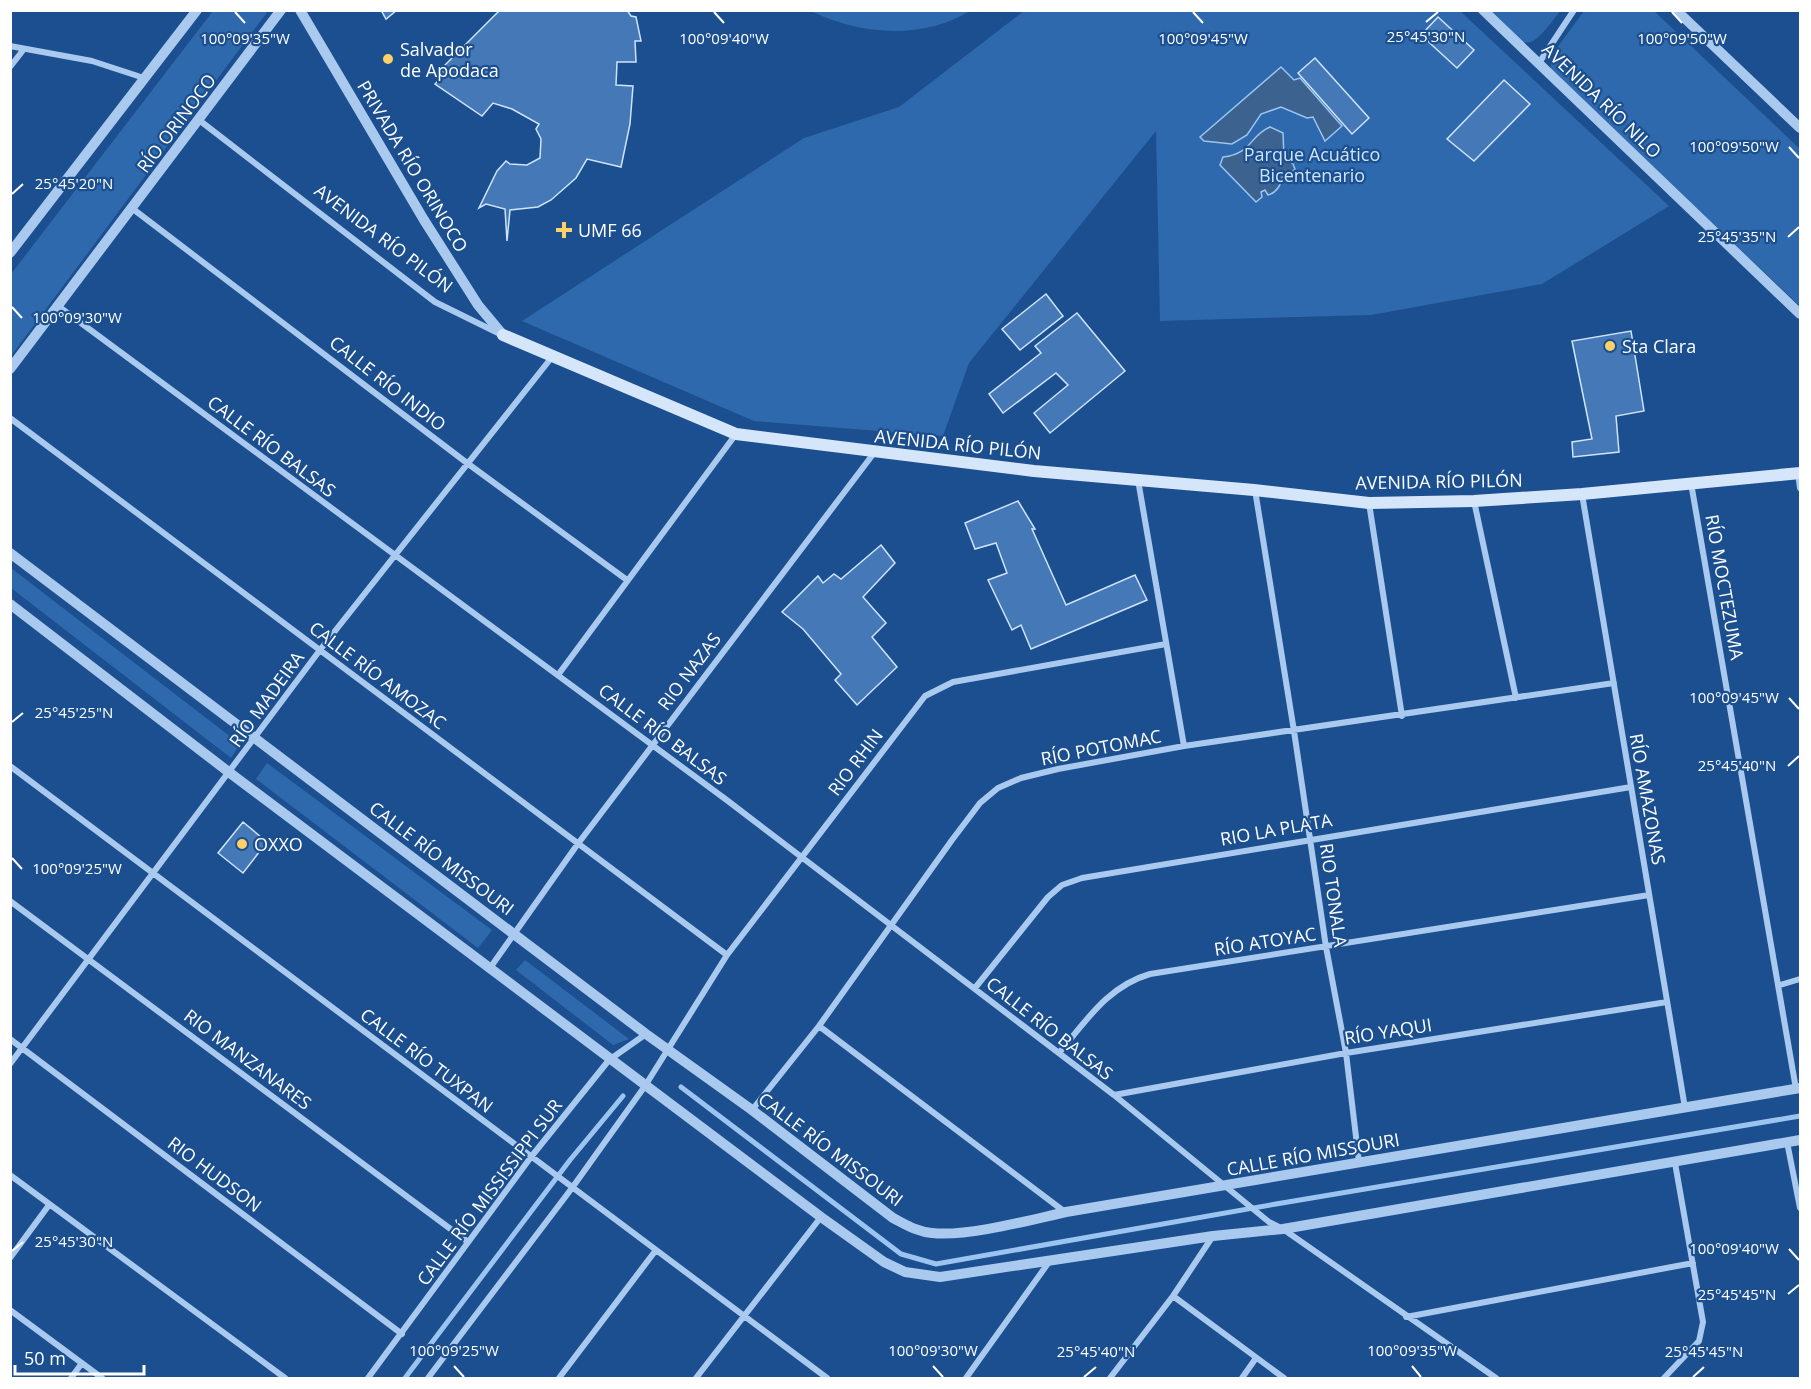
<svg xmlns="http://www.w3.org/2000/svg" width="1811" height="1389" viewBox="0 0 1811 1389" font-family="'Open Sans',sans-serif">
<rect width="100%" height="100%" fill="#1b4f8f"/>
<path fill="#2e69ad" d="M 213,11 L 268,11 L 11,356 L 11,274 Z
M 811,11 L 970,11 C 922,40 860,35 811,11 Z
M 1024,11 L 1460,11 L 1669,206 L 1542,284 L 1371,315 L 1160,321 L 1156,131 L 969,363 L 943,436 L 754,421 L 522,321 L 804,138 L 899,107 Z
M 1488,11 L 1560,11 C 1525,58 1527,48 1488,11 Z
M 1584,11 L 1654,11 L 1800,149 L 1800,306 L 1551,70 L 1551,56 Z
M 11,568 L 240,744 L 231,758 L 11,588 Z
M 267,763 L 492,930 L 478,948 L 256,779 Z
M 525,960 L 629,1039 L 613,1045 L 516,970 Z"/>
<path fill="#3c6290" stroke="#9cc4f0" stroke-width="1.5" d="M 1281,67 L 1294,80 L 1300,78 L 1342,126 L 1325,141 L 1313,117 L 1307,118 L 1281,107 L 1261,114 L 1247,135 L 1232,144 L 1204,141 L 1200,137 Z
M 1270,127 L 1283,133 L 1284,157 L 1293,164 L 1295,169 L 1287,177 L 1283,175 C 1281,184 1278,192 1268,195 L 1265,190 L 1261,192 L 1262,197 L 1256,202 L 1220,165 L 1223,157 C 1252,154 1250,135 1270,127 Z"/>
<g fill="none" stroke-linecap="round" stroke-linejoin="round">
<path stroke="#9cc4f0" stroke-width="5" d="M 681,1087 L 901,1254 L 936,1264 L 1276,1204 L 1800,1116
M 405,1378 L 570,1160 L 623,1096"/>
</g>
<path fill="#4478b7" stroke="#cfe3fa" stroke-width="1.5" d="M 381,10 L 397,10 L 386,19 Z
M 500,10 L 627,10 L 631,16 L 636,17 L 641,41 L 635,41 L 636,62 L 617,62 L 616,85 L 633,86 L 630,124 L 621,167 L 587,159 L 576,178 L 551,200 L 538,207 L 510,210 L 507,241 L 505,209 L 486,204 L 479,208 L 497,171 L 506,161 L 510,164 L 527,165 L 540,158 L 541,139 L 536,129 L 539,124 L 512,109 L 493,103 L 482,116 L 435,84 L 445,73 L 440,70 Z
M 1438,17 L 1474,50 L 1457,68 L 1421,35 Z
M 1315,58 L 1369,118 L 1352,134 L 1298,73 Z
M 1504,80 L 1530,104 L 1474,161 L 1447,139 Z
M 1046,294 L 1063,316 L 1020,350 L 1002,329 Z
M 1077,313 L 1125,371 L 1050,433 L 1034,413 L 1068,385 L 1056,373 L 1003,413 L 989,394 L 1041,353 L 1035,346 Z
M 1631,331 L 1644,411 L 1616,416 L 1619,452 L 1573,457 L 1572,442 L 1592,439 L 1572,341 Z
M 1018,501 L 1035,529 L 1032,529 L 1066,605 L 1135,575 L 1147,600 L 1031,649 L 1021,625 L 1012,630 L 988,580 L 1007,573 L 996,543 L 975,549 L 965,523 Z
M 881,545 L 895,563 L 863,597 L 886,623 L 872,637 L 897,667 L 857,705 L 835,680 L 841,674 L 803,629 L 782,612 L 818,576 L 823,583 L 834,574 L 841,579 Z
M 243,822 L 267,842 L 243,873 L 218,853 Z"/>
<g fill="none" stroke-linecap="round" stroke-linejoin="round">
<path stroke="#a9c9ee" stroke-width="6" d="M 10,46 L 92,61 L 144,78
M 1539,63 L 1574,10
M 10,67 L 24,49
M 199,120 L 435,302 L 498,333
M 133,209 L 467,463 L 627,580
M 58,306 L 728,801 L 1114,1095 L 1269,1222 L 1283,1229 L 1496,1378
M 10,418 L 727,955
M 1798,473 L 1800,488
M 1138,480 L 1184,746
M 1691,483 L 1796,1089
M 1255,490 L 1294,731 L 1326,947 L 1346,1053 L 1359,1162
M 1582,494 L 1685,1108
M 1474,501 L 1516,698
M 1369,503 L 1402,716
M 558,675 L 736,434
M 10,766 L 827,1378
M 10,901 L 468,1242
M 490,968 L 577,845 L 874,453
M 1780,985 L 1800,979
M 975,988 L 1048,897 L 1062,885 L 1082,878 L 1631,787
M 819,1026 L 1065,1212
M 10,1039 L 402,1334
M 1059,1053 C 1086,1021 1108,986 1150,974 L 1649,895
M 10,1064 L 320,650 L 552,357
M 1114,1095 L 1346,1053 L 1667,1002
M 752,1110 L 819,1026 L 952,840 L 980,803 L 998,788 L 1021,778 L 1058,769 L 1184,746 L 1614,683
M 1787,1142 L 1800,1208
M 10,1175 L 285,1378
M 10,1258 L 49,1205
M 1173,1296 L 1284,1378
M 10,1310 L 102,1378
M 1406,1317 L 1693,1263
M 71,1378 L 82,1363
M 368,1378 L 531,1157 L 609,1060 L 646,1034
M 428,1378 L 572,1188 L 645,1086 L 727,955 L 925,696 L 953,682 L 1166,644
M 559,1378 L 656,1250
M 696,1378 L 821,1217
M 966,1378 L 1049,1262
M 1110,1378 L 1173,1296 L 1213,1236
M 1242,1378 L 1256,1358
M 1664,1378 L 1699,1341 L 1703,1322 L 1675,1163"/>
<path stroke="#a9c9ee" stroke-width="10" d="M 300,10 L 424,220 L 478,305 L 503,335
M 1483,10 L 1800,314
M 1676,10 L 1800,128
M 10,253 L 197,10
M 10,369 L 281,10
M 10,553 L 646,1034 L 752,1110 L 893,1218 C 905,1224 917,1232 932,1233 C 967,1237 1030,1220 1066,1212 L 1800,1088
M 10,604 L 230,773 L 821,1217 L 884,1262 L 905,1272 L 940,1277 L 1213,1236 L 1283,1229 L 1800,1140"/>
<path stroke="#d6e6fa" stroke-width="12" d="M 503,335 L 736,434 L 1034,471 L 1254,490 L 1369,503 L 1474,501 L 1582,494 L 1800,473"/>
</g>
<path fill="none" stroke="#fff" stroke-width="2" d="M 235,12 L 245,23M 714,12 L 724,23M 1193,12 L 1203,23M 1672,12 L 1682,23M 1426,22 L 1438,12M 1789,147 L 1799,158M 12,194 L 23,184M 1788,237 L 1799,227M 12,307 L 22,318M 1789,698 L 1799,709M 12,722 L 23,713M 1788,766 L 1799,756M 12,858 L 22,869M 1789,1249 L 1799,1260M 12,1251 L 23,1242M 1788,1294 L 1799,1285M 454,1366 L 464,1377M 933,1366 L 943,1377M 1412,1366 L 1421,1377M 1084,1377 L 1096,1367M 1693,1377 L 1704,1367"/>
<g fill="#ffd166" stroke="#1b4f8f" stroke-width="2">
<circle cx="388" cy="59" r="6"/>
<path d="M561 221h6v6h6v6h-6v6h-6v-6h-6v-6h6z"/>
<circle cx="1610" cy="346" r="6"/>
<circle cx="242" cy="844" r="6"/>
</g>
<g text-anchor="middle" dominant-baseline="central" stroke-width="4.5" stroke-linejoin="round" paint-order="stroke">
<g font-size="18" fill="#fff" stroke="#1b4f8f" text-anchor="start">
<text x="400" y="49">Salvador<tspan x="400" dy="21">de Apodaca</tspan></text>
<text x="578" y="230">UMF 66</text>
<text x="1622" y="346">Sta Clara</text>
<text x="254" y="844">OXXO</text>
</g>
<g font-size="18" fill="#fff" stroke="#1b4f8f">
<text transform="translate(1602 100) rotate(44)">AVENIDA RÍO NILO</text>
<text transform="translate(176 123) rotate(-53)">RÍO ORINOCO</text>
<text transform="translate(413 166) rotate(59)">PRIVADA RÍO ORINOCO</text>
<text transform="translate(384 238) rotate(37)">AVENIDA RÍO PILÓN</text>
<text transform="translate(388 383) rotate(38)">CALLE RÍO INDIO</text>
<text transform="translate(958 444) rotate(6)">AVENIDA RÍO PILÓN</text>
<text transform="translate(272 446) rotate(37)">CALLE RÍO BALSAS</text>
<text transform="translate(1439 481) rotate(-1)">AVENIDA RÍO PILÓN</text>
<text transform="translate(1725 587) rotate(80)">RÍO MOCTEZUMA</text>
<text transform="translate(689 671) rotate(-53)">RIO NAZAS</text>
<text transform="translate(378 675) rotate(37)">CALLE RÍO AMOZAC</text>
<text transform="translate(266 699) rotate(-54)">RÍO MADEIRA</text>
<text transform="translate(663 734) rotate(37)">CALLE RÍO BALSAS</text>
<text transform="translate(1101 747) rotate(-11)">RÍO POTOMAC</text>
<text transform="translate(855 762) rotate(-53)">RIO RHIN</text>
<text transform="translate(1648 799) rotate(80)">RÍO AMAZONAS</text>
<text transform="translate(1276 829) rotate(-10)">RIO LA PLATA</text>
<text transform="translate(442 858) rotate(37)">CALLE RÍO MISSOURI</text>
<text transform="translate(1334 895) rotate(82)">RIO TONALA</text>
<text transform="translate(1265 941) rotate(-9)">RÍO ATOYAC</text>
<text transform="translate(1050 1028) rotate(38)">CALLE RÍO BALSAS</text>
<text transform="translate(1388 1031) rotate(-9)">RÍO YAQUI</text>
<text transform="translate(248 1059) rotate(37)">RIO MANZANARES</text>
<text transform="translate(427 1060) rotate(37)">CALLE RÍO TUXPAN</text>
<text transform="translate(831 1149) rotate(37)">CALLE RÍO MISSOURI</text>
<text transform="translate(1313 1154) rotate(-10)">CALLE RÍO MISSOURI</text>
<text transform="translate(215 1174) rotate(37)">RIO HUDSON</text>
<text transform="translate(489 1192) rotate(-53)">CALLE RÍO MISSISSIPPI SUR</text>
</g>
<g font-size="18" fill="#cfe3fa" stroke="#1b4f8f">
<text x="1312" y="154">Parque Acuático<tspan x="1312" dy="21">Bicentenario</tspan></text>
</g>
</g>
<g font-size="15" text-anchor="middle" fill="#fff" stroke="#1b4f8f" stroke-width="4.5" stroke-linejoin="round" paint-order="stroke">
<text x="1426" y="42">25°45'30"N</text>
<text x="1682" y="44">100°09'50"W</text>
<text x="245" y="44">100°09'35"W</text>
<text x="724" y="44">100°09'40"W</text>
<text x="1203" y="44">100°09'45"W</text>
<text x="1734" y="152">100°09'50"W</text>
<text x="74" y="189">25°45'20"N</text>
<text x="1737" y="242">25°45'35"N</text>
<text x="77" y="323">100°09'30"W</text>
<text x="1734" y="703">100°09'45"W</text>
<text x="74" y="718">25°45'25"N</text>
<text x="1737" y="771">25°45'40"N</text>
<text x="77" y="874">100°09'25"W</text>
<text x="74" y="1247">25°45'30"N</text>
<text x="1734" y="1254">100°09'40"W</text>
<text x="1737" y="1300">25°45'45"N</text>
<text x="454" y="1356">100°09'25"W</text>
<text x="933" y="1356">100°09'30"W</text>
<text x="1412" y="1356">100°09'35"W</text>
<text x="1096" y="1357">25°45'40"N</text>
<text x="1704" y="1357">25°45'45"N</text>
</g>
<rect width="1811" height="1389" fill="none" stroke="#ffffff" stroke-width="24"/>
<path d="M15 1365v9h129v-9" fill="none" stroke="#ffffff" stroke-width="3"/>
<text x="24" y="1365" font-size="18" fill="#ffffff" stroke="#1b4f8f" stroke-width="4.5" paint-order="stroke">50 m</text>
</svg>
